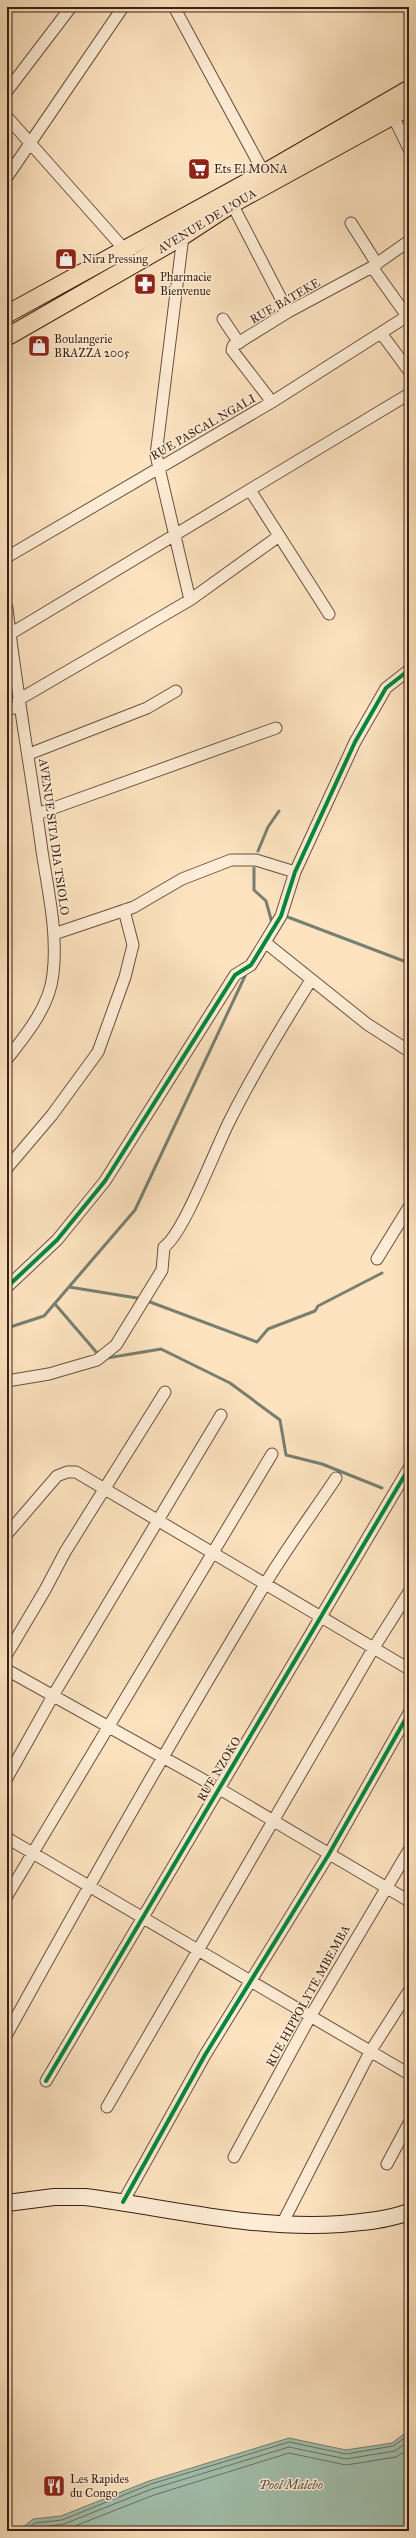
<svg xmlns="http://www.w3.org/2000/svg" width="416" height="2538" viewBox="0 0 416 2538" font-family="'IM FELL Great Primer',serif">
<rect width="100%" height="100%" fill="#fde3c0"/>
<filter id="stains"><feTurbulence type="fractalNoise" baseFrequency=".005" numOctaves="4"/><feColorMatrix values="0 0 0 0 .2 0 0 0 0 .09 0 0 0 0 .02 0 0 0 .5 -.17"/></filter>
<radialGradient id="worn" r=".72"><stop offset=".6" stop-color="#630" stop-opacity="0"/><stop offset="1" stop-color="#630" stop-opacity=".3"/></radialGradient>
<path fill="#a1bfad" stroke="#777f70" d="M 409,2430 L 409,2531 L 18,2531 L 33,2519 L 61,2516 L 149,2481 L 289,2438 L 346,2450 L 392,2443 Z"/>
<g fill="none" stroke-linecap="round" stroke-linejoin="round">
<path stroke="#6d6f61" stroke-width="1" d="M 24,2531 L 35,2523 L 62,2520 L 151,2484 L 289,2442 L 346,2454 L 393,2446 L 409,2435
M 32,2531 L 37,2528 L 64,2524 L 152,2489 L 289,2447 L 346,2459 L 395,2451 L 409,2441
M 62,2531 L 154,2495 L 289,2453 L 346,2465 L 396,2457 L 409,2449"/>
<path stroke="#777f70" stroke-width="3" d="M 258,851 L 268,827 L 279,811
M 254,868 L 254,890 L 266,901 L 272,923
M 285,916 L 409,963
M 69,1287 L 137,1298
M 150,1302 L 257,1342 L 268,1329 L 315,1311 L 318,1306 L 382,1273
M 55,1304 L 98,1354
M 7,1328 L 44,1316 L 135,1210 L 245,976
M 107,1358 L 161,1349 L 230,1383 L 280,1420 L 286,1455 L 322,1464 L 382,1488"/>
<g stroke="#6a5040" stroke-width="13">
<path id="minor" d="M 174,7 L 264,173
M 7,91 L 71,7
M 393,116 L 409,149
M 7,117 L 125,250
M 7,177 L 123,7
M 232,204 L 288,312
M 351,223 L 377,264
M 183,236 L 156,455 L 190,600
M 372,267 L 407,316
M 223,319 L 239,343
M 381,333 L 409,371
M 272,402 L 232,350 L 233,346 L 288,312 L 372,267 L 409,241
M 250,490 L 329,614
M 7,557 L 272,402 L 409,315
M 7,608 C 16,689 31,770 42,851 C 48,891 58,933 53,974 C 50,1006 26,1035 7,1059
M 10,634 L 409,394
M 18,700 L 190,600 L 279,536
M 7,709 L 19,707
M 29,754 L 147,708 L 176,691
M 37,814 L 276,728
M 54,934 L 134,907 L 182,879 L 231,860 L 256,860 L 295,872
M 266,943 L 367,1024 L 409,1051
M 7,1168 L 52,1115 L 98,1052 L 125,977 L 133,945 L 124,910
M 377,1259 L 409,1207
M 7,1287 L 57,1240 L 105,1181 L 235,975 L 251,965 L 281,916 L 295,872 L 355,742 L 386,688 L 409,670
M 7,1381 L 49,1374 L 97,1360 L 116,1345 L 162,1270 L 164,1247 C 184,1233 216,1147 230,1120 C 254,1072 282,1026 311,980
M 7,1534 L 57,1476 L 67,1472 L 76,1472 L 409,1669
M 7,1654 L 45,1590 L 65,1552 L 165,1392
M 7,1670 L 218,1788 L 409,1901
M 7,1778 L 54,1694 L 221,1415
M 7,1838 L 409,2074
M 7,1896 L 272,1454
M 7,2034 C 90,1883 175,1734 264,1586 C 286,1549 312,1514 336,1478
M 46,2081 L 409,1468
M 107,2107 L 373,1649 L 409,1592
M 234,2157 L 310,2017 L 409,1850
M 387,2164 L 409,2123
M 123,2202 L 205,2055 L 329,1854 L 409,1713
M 281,2226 L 370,2052 L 409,1991"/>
</g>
<g stroke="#391f15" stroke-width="18">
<path id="secondary" d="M 7,2203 L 54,2197 L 85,2197 C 170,2208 254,2230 341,2224 C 364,2222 387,2220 409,2212"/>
</g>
<g stroke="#391f15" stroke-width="19">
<path id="primary" d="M 7,314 L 264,173 L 409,89
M 7,337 L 183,236 L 232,204 L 409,107"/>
</g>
<use href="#minor" stroke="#feedd6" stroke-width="11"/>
<use href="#secondary" stroke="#feedd6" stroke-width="16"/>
<use href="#primary" stroke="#fde3c0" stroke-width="17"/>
<g stroke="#feedd6" stroke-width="6">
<path id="cycleway" d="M 7,1287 L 57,1240 L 105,1181 L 235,975 L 251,965 L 281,916 L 295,872 L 355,742 L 386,688 L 409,670
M 46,2081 L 409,1468
M 123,2202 L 205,2055 L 329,1854 L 409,1713"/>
</g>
<use href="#cycleway" stroke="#00873e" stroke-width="4"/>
</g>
<defs>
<g id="supermarket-square" transform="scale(1.15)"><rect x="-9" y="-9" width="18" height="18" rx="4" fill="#8f2418" stroke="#feedd6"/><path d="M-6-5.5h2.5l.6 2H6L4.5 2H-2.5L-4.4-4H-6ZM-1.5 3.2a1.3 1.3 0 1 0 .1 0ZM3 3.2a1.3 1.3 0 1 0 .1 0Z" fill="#fff"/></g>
<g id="shop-square" transform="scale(1.15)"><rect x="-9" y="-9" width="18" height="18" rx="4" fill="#8f2418" stroke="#feedd6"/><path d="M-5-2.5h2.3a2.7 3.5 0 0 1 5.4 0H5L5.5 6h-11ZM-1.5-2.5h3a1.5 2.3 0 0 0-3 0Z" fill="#fff"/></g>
<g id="pharmacy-square" transform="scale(1.15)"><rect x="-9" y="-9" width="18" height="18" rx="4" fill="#8f2418" stroke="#feedd6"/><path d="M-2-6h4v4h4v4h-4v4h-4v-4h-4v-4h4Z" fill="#fff"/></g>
<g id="restaurant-square" transform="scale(1.15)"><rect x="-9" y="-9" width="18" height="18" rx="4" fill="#8f2418" stroke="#feedd6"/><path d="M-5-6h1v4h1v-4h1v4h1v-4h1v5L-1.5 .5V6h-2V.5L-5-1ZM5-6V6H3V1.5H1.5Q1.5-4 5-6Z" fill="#fff"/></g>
</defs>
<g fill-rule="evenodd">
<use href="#supermarket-square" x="199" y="169"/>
<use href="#shop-square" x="66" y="259"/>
<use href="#pharmacy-square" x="145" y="284"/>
<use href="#shop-square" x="39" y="346"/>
<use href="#restaurant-square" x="54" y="2486"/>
</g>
<g text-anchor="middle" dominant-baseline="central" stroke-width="3" stroke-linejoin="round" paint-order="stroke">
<g font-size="12" fill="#391f15" stroke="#feedd6" text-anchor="start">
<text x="214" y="169">Ets El MONA</text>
<text x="82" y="259">Nira Pressing</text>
<text x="160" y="277">Pharmacie<tspan x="160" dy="14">Bienvenue</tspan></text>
<text x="54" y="339">Boulangerie<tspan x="54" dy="14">BRAZZA 2005</tspan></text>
<text x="70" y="2479">Les Rapides<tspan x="70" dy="14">du Congo</tspan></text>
</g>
<g font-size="12" fill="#391f15" stroke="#feedd6">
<text transform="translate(207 221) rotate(-31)">AVENUE DE L'OUA</text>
<text transform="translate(285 301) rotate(-30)">RUE BATEKE</text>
<text transform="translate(203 427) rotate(-30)">RUE PASCAL NGALI</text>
<text transform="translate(54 837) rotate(82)">AVENUE SITA DIA TSIOLO</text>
<text transform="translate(219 1769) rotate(-59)">RUE NZOKO</text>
<text transform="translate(308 1996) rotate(-61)">RUE HIPPOLYTE MBEMBA</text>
</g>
<g font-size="13" font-style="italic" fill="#584f43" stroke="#feedd6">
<text x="291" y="2485">Pool Malebo</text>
</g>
</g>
<rect width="416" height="2538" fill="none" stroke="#fde3c0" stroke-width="24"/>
<rect x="8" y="8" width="400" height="2522" fill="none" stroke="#391f15" stroke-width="2"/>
<rect x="12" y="12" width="392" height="2514" fill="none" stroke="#391f15"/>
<rect width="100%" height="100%" filter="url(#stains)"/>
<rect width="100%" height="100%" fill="url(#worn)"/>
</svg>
